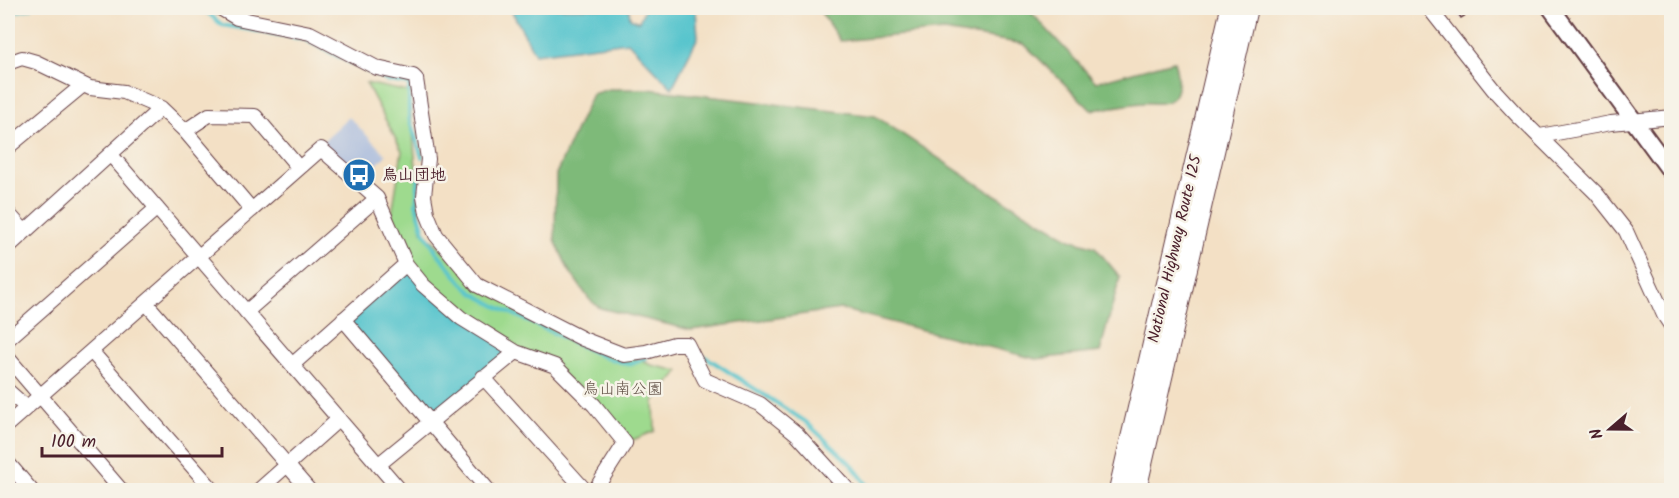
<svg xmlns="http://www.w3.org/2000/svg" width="1679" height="498" viewBox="0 0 1679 498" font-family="Kalam,'Klee One',sans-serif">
<rect width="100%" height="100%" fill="#f7f3e8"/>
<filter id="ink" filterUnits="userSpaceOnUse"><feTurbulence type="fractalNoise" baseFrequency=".0167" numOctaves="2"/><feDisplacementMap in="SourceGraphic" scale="12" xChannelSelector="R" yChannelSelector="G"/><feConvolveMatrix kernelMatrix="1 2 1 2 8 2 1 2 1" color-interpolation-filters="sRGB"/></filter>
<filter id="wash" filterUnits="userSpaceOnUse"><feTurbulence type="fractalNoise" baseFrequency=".008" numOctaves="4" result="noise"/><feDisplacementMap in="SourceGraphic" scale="24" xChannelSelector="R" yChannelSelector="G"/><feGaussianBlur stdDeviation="1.35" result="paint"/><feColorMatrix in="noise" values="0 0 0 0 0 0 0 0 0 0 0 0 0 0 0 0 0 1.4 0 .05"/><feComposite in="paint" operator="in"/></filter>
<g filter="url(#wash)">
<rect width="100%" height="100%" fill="#f3e0c5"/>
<path fill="#b7c5de" d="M 349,117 L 386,155 L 363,179 L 322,142 Z"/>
<path fill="#9eda8e" stroke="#747c5c" stroke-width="1.5" d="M 366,83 L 409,92 L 422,231 L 493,294 L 651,365 L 679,371 L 654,401 L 655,431 L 625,443 L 555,366 L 516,352 L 423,285 L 390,226 L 402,151 Z"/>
<path fill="#7eba79" stroke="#646c52" stroke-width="1.5" d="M 818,8 L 1027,8 L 1096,82 L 1174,61 C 1178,75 1183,101 1161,103 C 1155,104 1149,102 1142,103 C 1125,105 1108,108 1091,110 L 1024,44 L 944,31 L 840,41 Z
M 609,89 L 648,89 L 875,116 L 982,187 L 1070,239 L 1095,247 L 1120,277 L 1100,352 L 1036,359 L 840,309 L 691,330 L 600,308 L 589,299 L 568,269 L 555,240 L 556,174 L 592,94 Z"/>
<path fill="#58c5cd" stroke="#51727c" stroke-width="1.5" d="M 510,8 L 629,8 L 630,18 L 639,22 L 645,8 L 694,8 L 696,11 L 698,37 L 672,88 L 628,42 L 535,54 Z
M 409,262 L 423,285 L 514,348 L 429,419 L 343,316 Z"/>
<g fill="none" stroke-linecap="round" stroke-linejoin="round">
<path stroke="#58c5cd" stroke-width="4" d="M 202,8 L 222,25 L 304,39 L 387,81 L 409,84 L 409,118 L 422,157
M 8,13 L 31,8
M 420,167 L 416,204 L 424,231 L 436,251 L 462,283 L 473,293 L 496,306 L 606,358 L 629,364 L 646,358
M 697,353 L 709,359 L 806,422 L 852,465 L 871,490"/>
</g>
<g id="blocks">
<path fill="#b8acd6" d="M 1455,8 L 1469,8 L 1471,12 L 1461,18 Z"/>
</g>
</g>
<g filter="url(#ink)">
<use href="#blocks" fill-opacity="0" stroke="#633c42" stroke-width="1.5"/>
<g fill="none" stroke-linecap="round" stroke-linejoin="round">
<g stroke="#633c42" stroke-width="16">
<path id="minor" d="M 220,8 L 237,18 L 310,33 L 377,68 L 413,76 L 416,79 L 428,159 L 424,196 L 427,213 L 436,235 L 477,285 L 583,339 L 624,355 L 646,352 L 674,344 L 687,344 L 705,380 L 760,404 L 797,434 L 848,490
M 1429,8 L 1493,89 L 1517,115 L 1596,193 L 1626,231 L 1664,315 L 1672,327
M 8,63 L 22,58 L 36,62 L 90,88 L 124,92 L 161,108 L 185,131 L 209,115 L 255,116 L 299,168
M 185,131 L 252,210
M 1540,136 L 1611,123 L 1672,117
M 8,147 L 83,85
M 111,155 L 400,490
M 8,213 L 24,231
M 8,247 L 161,108
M 146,303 L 309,490
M 246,312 L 377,198
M 343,319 L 488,490
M 8,339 L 157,208
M 91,351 L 213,490
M 8,358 L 121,490
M 292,365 L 406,264
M 483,377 L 585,490
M 8,391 L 26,407
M 8,424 L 321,149 L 377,198 L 406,264 L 423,285 L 461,318 L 516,352 L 555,366 L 594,405 L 625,443 L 595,490
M 8,463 L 31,490
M 378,465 L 516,352
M 259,490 L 339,419"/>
</g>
<g stroke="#633c42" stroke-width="20">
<path id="major" d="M 1551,8 L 1672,173"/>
</g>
<g stroke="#633c42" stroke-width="22">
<path id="highway" d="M 1119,490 L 1231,8
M 1136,490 L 1247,8"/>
</g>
<use href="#minor" stroke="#fff" stroke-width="14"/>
<use href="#major" stroke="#fff" stroke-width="16"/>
<use href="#highway" stroke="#fff" stroke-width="20"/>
</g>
</g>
<defs>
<g id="bus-disc" transform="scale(1.725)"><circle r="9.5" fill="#1f6fb2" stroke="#f7f3e8"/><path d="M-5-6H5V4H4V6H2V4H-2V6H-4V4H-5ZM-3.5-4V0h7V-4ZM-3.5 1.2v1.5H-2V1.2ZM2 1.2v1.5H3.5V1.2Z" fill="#fff"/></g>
</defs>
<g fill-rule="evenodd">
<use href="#bus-disc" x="359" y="175"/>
</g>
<g text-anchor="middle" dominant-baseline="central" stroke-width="5" stroke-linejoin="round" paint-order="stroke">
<g font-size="16" font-weight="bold" fill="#4a1f2b" stroke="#f7f3e8" text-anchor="start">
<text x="382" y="175">烏山団地</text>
</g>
<g font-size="16" fill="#4a1f2b" stroke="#f7f3e8">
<text transform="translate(1175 249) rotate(-77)">National Highway Route 125</text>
</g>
<g font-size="16" fill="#5f4e44" stroke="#f7f3e8">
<text x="623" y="389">烏山南公園</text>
</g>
</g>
<rect width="1679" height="498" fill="none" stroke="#f7f3e8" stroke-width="30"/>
<g transform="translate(1610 429) rotate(250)" stroke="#f7f3e8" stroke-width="4.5" paint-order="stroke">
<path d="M0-4.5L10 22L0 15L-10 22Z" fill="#4a1f2b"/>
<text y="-9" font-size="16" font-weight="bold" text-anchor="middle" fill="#4a1f2b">N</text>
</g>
<path d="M42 447v9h180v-9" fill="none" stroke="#4a1f2b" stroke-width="3"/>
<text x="51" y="447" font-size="18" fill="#4a1f2b" stroke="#f7f3e8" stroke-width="4.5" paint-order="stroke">100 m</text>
</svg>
